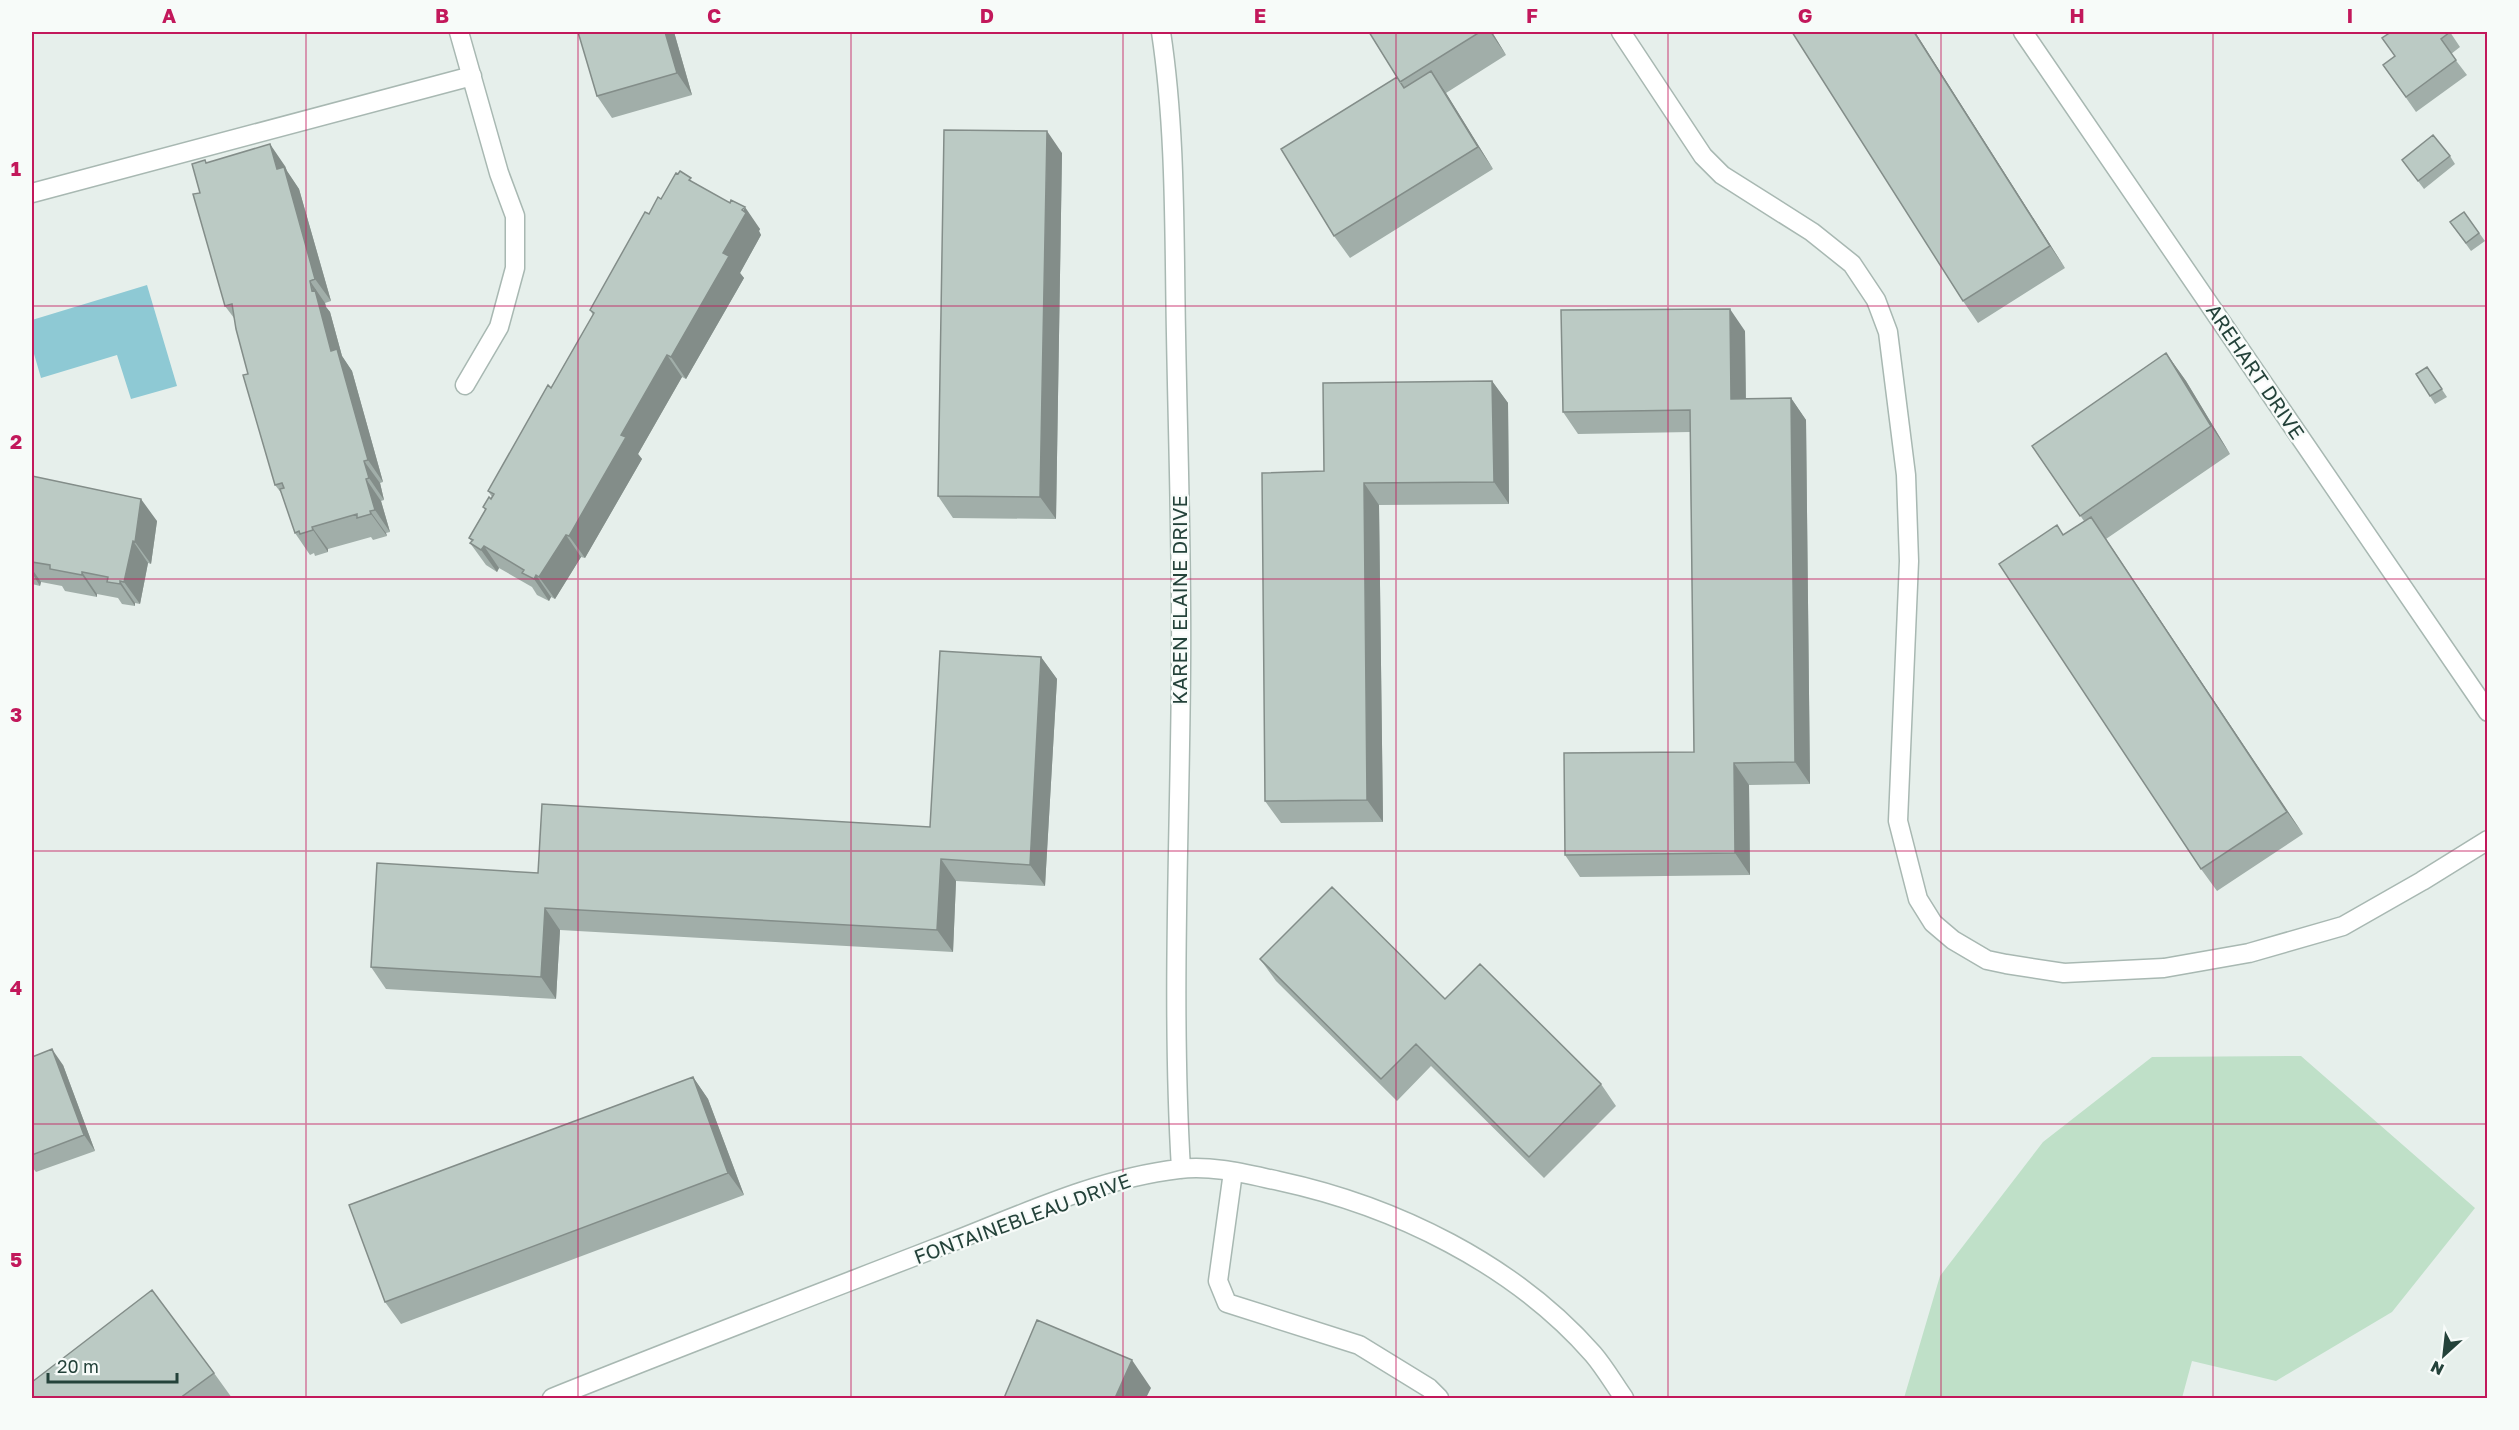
<svg xmlns="http://www.w3.org/2000/svg" width="2519" height="1430" viewBox="0 0 2519 1430" font-family="'Golos Text',sans-serif">
<rect width="100%" height="100%" fill="#e6efeb"/>
<path fill="#bfe0c8" d="M 2301,1056 L 2475,1208 L 2392,1312 L 2276,1381 L 2192,1361 L 2182,1398 L 1904,1398 L 1940,1276 L 2043,1142 L 2152,1057 Z"/>
<path fill="#8ec9d4" d="M 147,285 L 177,386 L 131,399 L 117,355 L 41,378 L 32,347 L 32,320 Z"/>
<g fill="none" stroke-linecap="round" stroke-linejoin="round">
<g stroke="#a8b8b2" stroke-width="21">
<path id="lane" d="M 459,32 L 499,173 L 515,216 L 515,268 L 499,327 L 465,385
M 32,193 L 472,76
M 1233,1172 L 1218,1281 L 1227,1303 L 1359,1345 L 1429,1388 L 1439,1398"/>
</g>
<g stroke="#a8b8b2" stroke-width="21">
<path id="street" d="M 1161,32 C 1176,131 1174,233 1176,334 C 1178,445 1182,555 1181,666 C 1180,834 1171,1001 1181,1169
M 1621,32 L 1703,156 L 1722,175 L 1812,232 L 1852,264 L 1876,300 L 1888,332 L 1906,475 L 1909,561 L 1898,821 L 1918,899 L 1933,923 L 1953,940 L 1987,960 L 2006,964 L 2064,973 L 2164,968 L 2249,953 L 2343,926 L 2422,881 L 2488,840
M 2023,32 L 2488,712
M 552,1398 C 679,1347 807,1298 936,1248 C 1015,1218 1094,1179 1179,1169 C 1213,1165 1246,1174 1279,1181 C 1395,1206 1514,1264 1593,1354 C 1605,1368 1614,1384 1624,1398"/>
</g>
<use href="#lane" stroke="#fff" stroke-width="18"/>
<use href="#street" stroke="#fff" stroke-width="18"/>
</g>
<path fill="#a1aea9" d="M 674,32 L 692,95 L 612,118 L 597,96 Z
M 1369,32 L 1492,32 L 1506,55 L 1446,93 L 1493,169 L 1350,258 L 1334,236 L 1397,77 Z
M 1915,32 L 2065,268 L 1978,323 L 1963,301 Z
M 2450,32 L 2460,47 L 2451,54 L 2467,75 L 2416,112 L 2383,65 L 2395,56 Z
M 1062,153 L 1056,519 L 953,518 L 938,496 Z
M 2450,156 L 2455,164 L 2424,189 L 2402,160 Z
M 207,162 L 285,166 L 287,171 L 299,189 L 331,301 L 325,303 L 326,307 L 330,312 L 342,356 L 352,371 L 383,482 L 380,483 L 384,500 L 381,501 L 390,532 L 386,533 L 387,536 L 373,540 L 371,537 L 328,549 L 328,552 L 315,556 L 314,553 L 310,555 L 295,533 L 282,494 L 275,485 L 248,374 L 234,318 L 225,306 L 200,193 Z
M 695,183 L 760,229 L 759,231 L 761,235 L 740,273 L 744,278 L 686,379 L 682,377 L 638,454 L 642,459 L 585,558 L 581,557 L 555,599 L 551,597 L 549,601 L 537,595 L 532,587 L 499,568 L 497,572 L 486,565 L 470,543 L 472,542 L 469,538 L 485,510 L 483,507 L 492,497 L 488,491 L 551,388 L 593,315 L 590,310 L 649,214 L 661,199 Z
M 2464,212 L 2485,241 L 2471,251 L 2450,222 Z
M 1745,331 L 1746,399 L 1791,398 L 1806,420 L 1810,784 L 1749,785 L 1750,875 L 1580,877 L 1565,855 L 1694,752 L 1690,432 L 1578,434 L 1563,412 Z
M 2166,353 L 2186,381 L 2230,454 L 2106,539 L 2303,834 L 2217,891 L 2201,869 L 2063,535 L 2084,521 L 2032,446 Z
M 2427,367 L 2447,397 L 2435,404 L 2430,396 Z
M 1492,381 L 1508,403 L 1509,504 L 1379,505 L 1383,822 L 1281,823 L 1265,801 L 1324,471 Z
M 32,476 L 157,521 L 151,564 L 148,563 L 140,604 L 135,603 L 135,606 L 122,604 L 118,598 L 97,594 L 97,597 L 65,591 L 62,586 L 41,582 L 40,586 L 32,584 Z
M 1041,657 L 1057,679 L 1045,886 L 956,881 L 953,952 L 560,930 L 556,999 L 386,989 L 371,967 L 538,873 L 930,827 Z
M 1260,959 L 1445,999 L 1601,1084 L 1616,1106 L 1544,1178 L 1431,1066 L 1397,1101 L 1276,981 Z
M 32,1057 L 63,1065 L 95,1151 L 36,1172 L 32,1167 Z
M 693,1077 L 708,1099 L 744,1195 L 401,1324 L 385,1302 Z
M 214,1373 L 232,1398 L 32,1398 Z"/>
<path fill="#838d89" d="M 665,32 L 674,32 L 692,95 L 677,73 Z
M 1490,32 L 1492,32 L 1506,55 Z
M 1914,32 L 1915,32 L 2065,268 L 2050,246 Z
M 1431,71 L 1446,93 L 1493,169 L 1478,147 Z
M 1047,131 L 1062,153 L 1056,519 L 1040,497 Z
M 270,144 L 285,166 L 287,171 L 299,189 L 331,301 L 315,279 L 277,169 Z
M 745,207 L 760,229 L 759,231 L 761,235 L 740,273 L 744,278 L 686,379 L 671,357 L 723,253 Z
M 310,281 L 325,303 L 326,307 L 330,312 L 342,356 L 352,371 L 383,482 L 368,460 L 331,351 Z
M 1730,309 L 1745,331 L 1746,421 L 1731,399 Z
M 2166,353 L 2186,381 L 2230,454 L 2211,426 Z
M 667,355 L 682,377 L 638,454 L 642,459 L 585,558 L 569,536 L 621,435 Z
M 1492,381 L 1508,403 L 1509,504 L 1494,482 Z
M 1791,398 L 1806,420 L 1810,784 L 1795,762 Z
M 364,461 L 380,483 L 384,500 L 369,478 Z
M 366,479 L 381,501 L 390,532 L 375,510 Z
M 1364,483 L 1379,505 L 1383,822 L 1367,800 Z
M 141,499 L 157,521 L 151,564 L 135,542 Z
M 370,511 L 386,533 L 387,536 L 371,514 Z
M 2091,517 L 2106,539 L 2303,834 L 2287,812 Z
M 312,527 L 328,549 L 328,552 L 313,530 Z
M 566,535 L 581,557 L 555,599 L 539,577 Z
M 133,541 L 148,563 L 140,604 L 124,582 Z
M 484,546 L 499,568 L 497,572 L 481,550 Z
M 32,569 L 41,582 L 40,586 L 32,573 Z
M 82,572 L 97,594 L 97,597 L 82,575 Z
M 536,575 L 551,597 L 549,601 L 534,579 Z
M 120,581 L 135,603 L 135,606 L 120,584 Z
M 1041,657 L 1057,679 L 1045,886 L 1030,865 Z
M 1734,763 L 1749,785 L 1750,875 L 1735,853 Z
M 941,859 L 956,881 L 953,952 L 937,930 Z
M 545,908 L 560,930 L 556,999 L 541,977 Z
M 52,1049 L 63,1065 L 95,1151 L 84,1135 Z
M 693,1077 L 708,1099 L 744,1195 L 728,1173 Z
M 1132,1360 L 1151,1388 L 1146,1398 L 1115,1398 Z"/>
<path fill="#bbcac4" stroke="#838d89" stroke-width="1.5" d="M 578,32 L 665,32 L 677,73 L 597,96 Z
M 1369,32 L 1480,32 L 1400,82 Z
M 1792,32 L 1914,32 L 2050,246 L 1963,301 Z
M 2391,32 L 2450,32 L 2441,39 L 2456,60 L 2406,97 L 2383,65 L 2395,56 L 2382,38 Z
M 1431,71 L 1478,147 L 1334,236 L 1281,149 L 1397,77 L 1404,88 Z
M 944,130 L 1047,131 L 1040,497 L 938,496 Z
M 2433,135 L 2450,156 L 2418,181 L 2402,160 Z
M 270,144 L 277,169 L 284,167 L 315,279 L 310,281 L 312,291 L 315,290 L 331,351 L 337,349 L 368,460 L 364,461 L 369,478 L 366,479 L 375,510 L 370,511 L 371,514 L 357,518 L 357,514 L 312,527 L 313,530 L 300,534 L 299,531 L 295,533 L 280,489 L 284,488 L 282,483 L 275,485 L 243,375 L 248,374 L 236,329 L 232,304 L 225,306 L 193,194 L 200,193 L 192,164 L 205,160 L 206,163 Z
M 680,171 L 691,178 L 689,180 L 730,203 L 731,200 L 745,207 L 742,210 L 746,213 L 723,253 L 729,256 L 671,357 L 667,355 L 621,435 L 626,437 L 569,536 L 566,535 L 539,577 L 536,575 L 534,579 L 522,573 L 524,570 L 484,546 L 481,550 L 470,543 L 473,540 L 469,538 L 486,509 L 483,507 L 489,497 L 491,499 L 494,494 L 488,491 L 548,385 L 551,388 L 594,313 L 590,310 L 645,212 L 649,214 L 658,197 L 661,199 L 676,173 L 678,174 Z
M 2464,212 L 2479,233 L 2466,243 L 2450,222 Z
M 1730,309 L 1731,399 L 1791,398 L 1795,762 L 1734,763 L 1735,853 L 1565,855 L 1564,753 L 1694,752 L 1690,410 L 1563,412 L 1561,310 Z
M 2166,353 L 2211,426 L 2080,516 L 2032,446 Z
M 2427,367 L 2442,389 L 2430,396 L 2416,374 Z
M 1492,381 L 1494,482 L 1364,483 L 1367,800 L 1265,801 L 1262,473 L 1324,471 L 1323,383 Z
M 32,476 L 141,499 L 135,542 L 133,541 L 124,582 L 120,581 L 120,584 L 107,582 L 108,577 L 82,572 L 82,575 L 50,569 L 50,565 L 32,562 Z
M 2091,517 L 2287,812 L 2201,869 L 1999,564 L 2057,525 L 2063,535 Z
M 940,651 L 1041,657 L 1030,865 L 941,859 L 937,930 L 545,908 L 541,977 L 371,967 L 377,863 L 538,873 L 542,804 L 930,827 Z
M 1332,887 L 1445,999 L 1480,964 L 1601,1084 L 1529,1157 L 1416,1044 L 1381,1079 L 1260,959 Z
M 52,1049 L 84,1135 L 32,1155 L 32,1057 Z
M 693,1077 L 728,1173 L 385,1302 L 349,1205 Z
M 152,1290 L 214,1373 L 180,1398 L 32,1398 L 32,1382 Z
M 1037,1320 L 1132,1360 L 1115,1398 L 1004,1398 Z"/>
<path fill="none" stroke="#c2185b" stroke-width="1.5" stroke-opacity="0.55" d="M 306,32 L 306,1398M 578,32 L 578,1398M 851,32 L 851,1398M 1123,32 L 1123,1398M 1396,32 L 1396,1398M 1668,32 L 1668,1398M 1941,32 L 1941,1398M 2213,32 L 2213,1398M 32,306 L 2488,306M 32,579 L 2488,579M 32,851 L 2488,851M 32,1124 L 2488,1124"/>
<g text-anchor="middle" dominant-baseline="central" stroke-width="4.5" stroke-linejoin="round" paint-order="stroke">
<g font-size="20" fill="#24423a" stroke="#f7fbf9">
<text transform="translate(2256 371) rotate(56)">AREHART DRIVE</text>
<text transform="translate(1179 600) rotate(-90)">KAREN ELAINE DRIVE</text>
<text transform="translate(1022 1218) rotate(-20)">FONTAINEBLEAU DRIVE</text>
</g>
</g>
<rect width="2519" height="1430" fill="none" stroke="#f7fbf9" stroke-width="66"/>
<g transform="translate(2444 1355) rotate(207)" stroke="#f7fbf9" stroke-width="4.5" paint-order="stroke">
<path d="M0-4.5L10 22L0 15L-10 22Z" fill="#24423a"/>
<text y="-9" font-size="16" font-weight="bold" text-anchor="middle" fill="#24423a">N</text>
</g>
<path d="M48 1373v9h129v-9" fill="none" stroke="#24423a" stroke-width="3"/>
<text x="57" y="1373" font-size="18" fill="#24423a" stroke="#f7fbf9" stroke-width="4.5" paint-order="stroke">20 m</text>
<rect x="33" y="33" width="2453" height="1364" fill="none" stroke="#c2185b" stroke-width="2"/>
<g font-size="20" text-anchor="middle" font-weight="bold" fill="#c2185b">
<text x="169" y="23">A</text>
<text x="442" y="23">B</text>
<text x="714" y="23">C</text>
<text x="987" y="23">D</text>
<text x="1260" y="23">E</text>
<text x="1532" y="23">F</text>
<text x="1805" y="23">G</text>
<text x="2077" y="23">H</text>
<text x="2350" y="23">I</text>
<text x="16" y="176">1</text>
<text x="16" y="449">2</text>
<text x="16" y="722">3</text>
<text x="16" y="995">4</text>
<text x="16" y="1267">5</text>
</g>
</svg>
